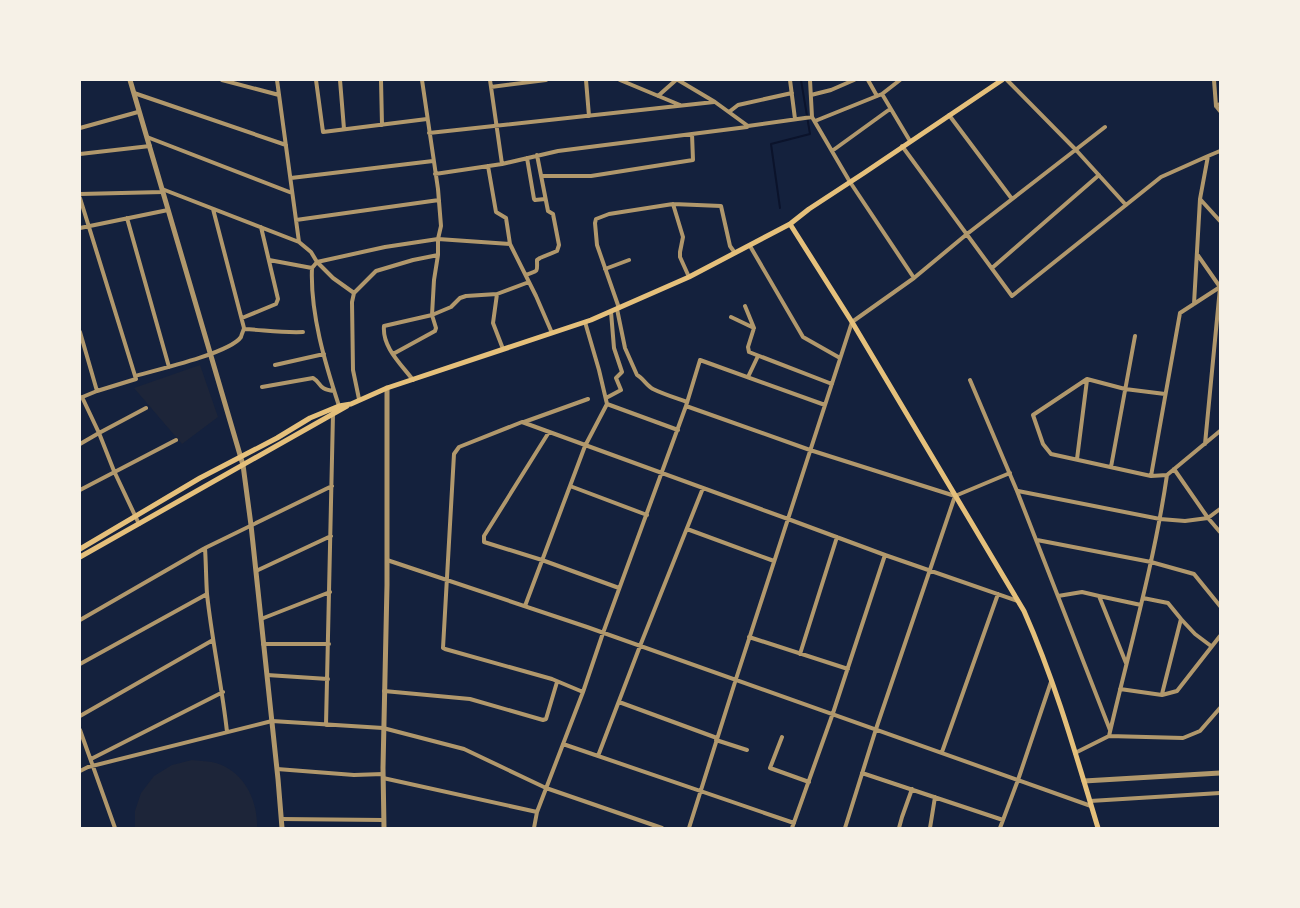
<svg xmlns="http://www.w3.org/2000/svg" width="1300" height="908" viewBox="0 0 1300 908" font-family="'Fira Sans',sans-serif">
<rect width="100%" height="100%" fill="#14213d"/>
<path fill="#1d2539" d="M 200,365 L 218,417 L 182,444 L 134,388 Z
M 192,760 C 199,761 206,761 212,762 C 243,769 258,799 257,828 L 135,828 L 135,811 L 141,793 L 154,776 L 172,765 Z"/>
<g fill="none" stroke-linecap="round" stroke-linejoin="round">
<path stroke="#0b132b" stroke-width="2" d="M 780,208 L 771,144 L 810,134 L 801,80"/>
<path stroke="#b1986c" stroke-width="4" d="M 222,80 L 279,95
M 316,80 L 323,132 L 427,119
M 340,80 L 344,129
M 381,80 L 382,125
M 586,80 L 589,116
M 620,80 L 680,105
M 678,80 L 715,102 L 748,126 L 812,117 L 850,182 L 914,278 L 852,322 L 736,679 L 689,828
M 790,80 L 795,119
M 810,80 L 812,117
M 868,80 L 877,96
M 1007,80 L 1076,150 L 1126,205
M 1214,80 L 1216,106
M 491,87 L 546,80
M 134,93 L 286,145
M 882,94 L 900,80
M 811,95 L 831,90 L 854,80
M 658,96 L 676,80
M 1220,104 L 1216,106 L 1220,111
M 729,112 L 738,105 L 792,93
M 949,115 L 1012,199
M 815,121 L 882,94 L 910,141
M 80,128 L 138,112
M 429,133 L 714,102
M 147,137 L 292,193
M 902,146 L 1012,296 L 1161,177 L 1208,156
M 832,151 L 890,109
M 1220,151 L 1208,156 L 1200,199 L 1220,221
M 80,154 L 150,146
M 527,158 L 534,199 L 535,200 L 545,199
M 502,164 L 558,151 L 747,127
M 488,166 L 496,212 L 506,218 L 510,244 L 536,296 L 552,333
M 435,174 L 502,164 L 490,80
M 541,176 L 591,176 L 693,160 L 692,134
M 291,178 L 433,161
M 162,189 L 299,242 L 277,80
M 80,194 L 163,192
M 80,198 L 136,379 L 97,391 L 80,398
M 673,204 L 683,237 L 680,252 L 680,257 L 689,277
M 127,218 L 169,367
M 296,220 L 439,200
M 80,228 L 168,210
M 299,242 L 311,252 L 317,262 L 333,278 L 354,293
M 750,246 L 803,337 L 840,358
M 438,255 L 434,280 L 432,315 L 451,307 L 460,298 L 466,296 L 497,294 L 529,282
M 269,260 L 312,268
M 992,268 L 1099,175
M 605,269 L 629,260
M 526,275 C 539,270 537,273 537,260 L 540,258 L 557,251 L 559,245 L 553,214 L 548,211 L 537,155
M 914,278 L 967,234 L 1105,127
M 497,294 L 493,323 L 503,349
M 1194,304 L 1200,199
M 745,306 L 754,328
M 619,308 L 597,245 L 595,223 L 596,219 L 609,214 L 673,204 L 721,206 L 730,246 L 735,253
M 617,309 L 625,348 L 637,375 C 643,378 646,385 653,389 C 663,394 676,398 687,402
M 731,317 L 754,328 L 748,347 L 749,352 L 832,384
M 242,318 L 276,304 L 278,299 L 261,227
M 244,329 C 264,330 283,333 303,332
M 80,332 L 97,391
M 393,354 L 435,331 L 436,328 L 432,315 L 384,326 C 382,347 401,364 413,380
M 275,365 L 324,354
M 135,376 C 157,370 230,353 241,337 C 241,336 244,329 244,328 L 213,209
M 748,377 L 758,356
M 970,380 L 1017,491 L 1110,730
M 262,387 L 313,378 C 323,384 317,389 334,391
M 1165,394 L 1125,389 L 1087,379 L 1033,415 L 1043,444 L 1051,454 L 1151,476 L 1167,475
M 82,397 L 99,433 L 146,408
M 606,398 L 621,390 L 616,378 L 622,372 L 614,348 L 611,312
M 359,399 L 353,370 L 352,302 L 354,293 L 376,271 L 413,260 L 438,255 L 438,239 L 441,226 L 438,189 L 422,80
M 607,404 L 678,430
M 339,406 C 325,363 310,313 312,268 L 317,262 L 385,247 L 438,239 L 510,244
M 686,406 L 700,360 L 825,405
M 524,422 L 588,399
M 549,432 L 484,536 L 484,542 L 542,560 L 619,588
M 80,444 L 99,433 L 114,471 L 139,524
M 1205,444 L 1220,288
M 1077,459 L 1087,380
M 1111,467 L 1135,336
M 1174,469 L 1208,518 L 1220,532
M 1151,476 L 1180,313 L 1220,287 L 1197,254
M 570,486 L 647,515
M 80,490 L 176,440
M 1018,491 L 1160,519 L 1185,521 L 1208,518 L 1220,509
M 687,529 L 774,561
M 1037,540 L 1151,562 L 1194,574 L 1220,606
M 205,548 C 206,563 206,579 207,594 C 212,641 222,686 227,732
M 885,555 L 1018,601
M 387,560 L 587,627 L 1091,806
M 256,571 L 331,536
M 1058,596 L 1082,592 L 1099,596
M 1143,598 L 1168,603 L 1181,619 L 1162,694
M 525,606 L 585,446 L 607,404 L 599,370 L 585,322
M 261,619 L 330,592
M 1181,619 L 1195,634 L 1211,646
M 80,620 L 205,548 L 332,486
M 749,637 L 848,669
M 263,644 L 329,644
M 800,654 L 837,537
M 1126,663 L 1099,596 L 1141,605
M 80,664 L 207,594
M 267,675 L 328,679
M 1120,689 L 1162,695 L 1177,691 L 1220,636
M 384,691 L 470,699 L 543,720 L 546,719 L 557,682
M 583,692 L 552,679 L 445,649 L 443,648 L 454,454 L 459,447 L 522,422 L 788,519 L 885,555 L 833,713 L 792,828
M 619,702 L 717,738
M 80,716 L 213,640
M 326,725 L 333,414
M 80,730 L 115,828
M 1109,736 C 1129,650 1154,564 1167,475 L 1220,431
M 782,737 L 770,768 L 809,782
M 716,740 L 747,750
M 563,744 L 794,823
M 942,752 L 998,594
M 1075,753 L 1109,736 L 1183,738 L 1200,731 L 1220,708
M 598,756 L 640,646 L 703,488
M 91,759 L 223,692
M 277,769 L 354,775 L 383,774
M 80,771 L 88,767 L 272,721 L 383,728 L 464,749 L 546,788 L 662,828
M 862,773 L 1003,820
M 383,778 L 537,812
M 1090,801 L 1220,793
M 281,819 L 383,820
M 534,828 L 537,812 L 583,692 L 603,633 L 686,406 L 810,450 L 955,496 L 1010,473
M 845,828 L 876,729 L 955,496
M 899,828 L 902,817 L 912,789
M 930,828 L 935,797
M 1000,828 L 1018,780 L 1051,682"/>
<path stroke="#b1986c" stroke-width="5" d="M 130,80 L 243,465 L 251,525 L 278,779 L 282,828
M 1084,781 L 1220,773
M 384,828 L 383,768 L 387,585 L 387,388"/>
<path stroke="#e5c07b" stroke-width="5" d="M 790,224 L 852,322 L 1024,611 C 1055,681 1076,755 1098,828
M 80,549 L 200,478 L 277,438 L 310,418 L 339,406 L 351,404 L 387,388 L 591,320 L 689,277 L 790,224 L 809,209 L 864,173 L 1002,80
M 80,557 L 347,406"/>
</g>
<rect width="1300" height="908" fill="none" stroke="#f6f1e7" stroke-width="162"/>
</svg>
